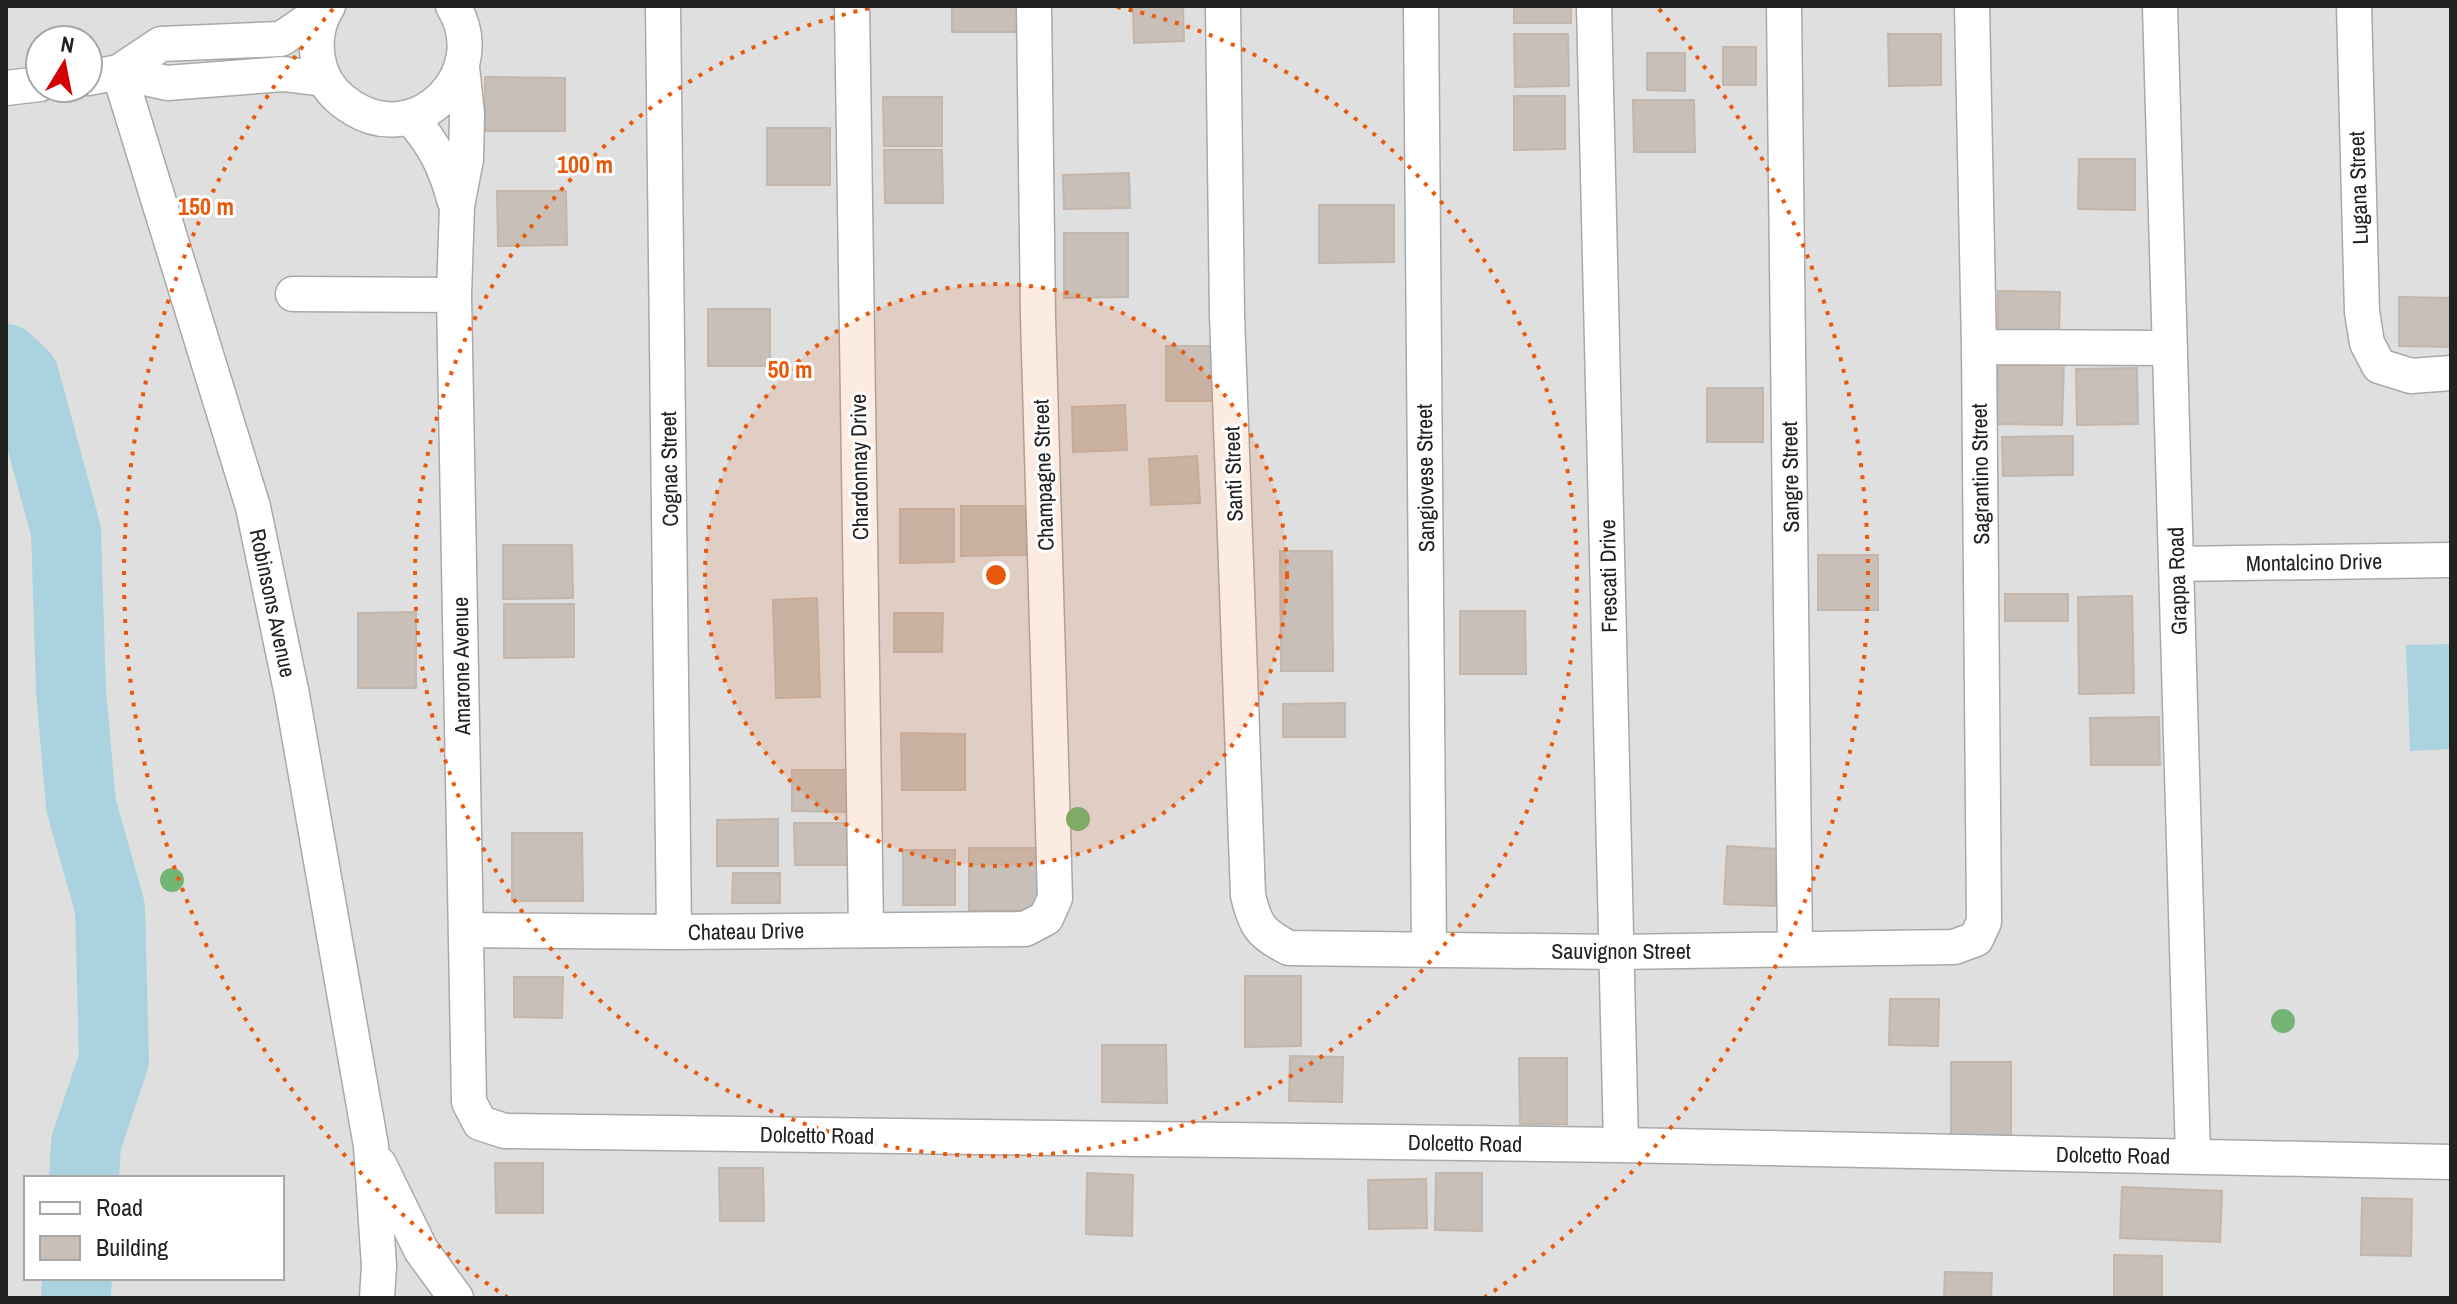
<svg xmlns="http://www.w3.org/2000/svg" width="2457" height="1304" viewBox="0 0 2457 1304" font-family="'Archivo Narrow',sans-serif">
<rect width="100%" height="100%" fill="#f2efe9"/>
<path fill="#e0dfdf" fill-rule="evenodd" d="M 6,6 L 2451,6 L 2451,1298 L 6,1298 ZM 40,40 L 88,40 L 88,88 L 40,88 ZM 26,1178 L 282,1178 L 282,1278 L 26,1278 Z"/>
<path fill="#aad3df" d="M 2451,644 L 2451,749 L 2410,751 L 2406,645 Z"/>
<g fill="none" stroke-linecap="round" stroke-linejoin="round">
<path stroke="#aad3df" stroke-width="70" d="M 6,359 L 24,376 L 66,531 L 71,691 L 81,805 L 110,908 L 114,1060 L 86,1143 L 84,1178
M 76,1298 L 77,1278"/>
</g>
<path fill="#c7bfb8" stroke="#c4b6ab" stroke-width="2" d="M 952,6 L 1020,6 L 1020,32 L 952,32 Z
M 1133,6 L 1183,6 L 1184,41 L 1134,43 Z
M 1514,6 L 1571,6 L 1571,23 L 1514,23 Z
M 1514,34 L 1568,34 L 1569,86 L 1515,87 Z
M 1888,34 L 1941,34 L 1941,85 L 1889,86 Z
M 1723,47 L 1756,47 L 1756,85 L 1723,85 Z
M 1647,53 L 1685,53 L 1685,91 L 1647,90 Z
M 485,77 L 565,78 L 565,131 L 485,131 Z
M 1514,96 L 1565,96 L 1565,149 L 1514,150 Z
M 883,97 L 942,97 L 942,146 L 884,146 Z
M 1633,100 L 1694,100 L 1695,152 L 1634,152 Z
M 767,128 L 830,128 L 830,185 L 767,185 Z
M 884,150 L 942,150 L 943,203 L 885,203 Z
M 2079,159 L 2135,159 L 2135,210 L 2078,209 Z
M 1129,173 L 1130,208 L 1064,209 L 1063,175 Z
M 497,191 L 566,191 L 567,245 L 498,246 Z
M 1319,205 L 1394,205 L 1394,262 L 1319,263 Z
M 1064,233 L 1128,233 L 1128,297 L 1064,298 Z
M 1998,291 L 2060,292 L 2059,335 L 1998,334 Z
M 2399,297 L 2451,298 L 2450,347 L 2399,346 Z
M 708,309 L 770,309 L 770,366 L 708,366 Z
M 1166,346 L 1215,346 L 1215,401 L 1166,401 Z
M 1998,360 L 2064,361 L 2062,425 L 1997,424 Z
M 2137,368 L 2138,424 L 2077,425 L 2076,369 Z
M 1707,388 L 1763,388 L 1763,442 L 1707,442 Z
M 1125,405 L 1127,450 L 1073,452 L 1072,407 Z
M 2073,436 L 2073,475 L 2003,476 L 2002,437 Z
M 1197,456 L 1200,503 L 1151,505 L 1149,459 Z
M 961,506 L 1026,506 L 1026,555 L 961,556 Z
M 900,509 L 954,509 L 954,562 L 900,563 Z
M 503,545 L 572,545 L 573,598 L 503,599 Z
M 1280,551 L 1332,551 L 1333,671 L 1281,671 Z
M 1818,555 L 1878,555 L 1878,610 L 1818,610 Z
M 2005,594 L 2068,594 L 2068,621 L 2005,621 Z
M 2132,596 L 2134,693 L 2079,694 L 2078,597 Z
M 817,598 L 820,697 L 776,698 L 773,600 Z
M 504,604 L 574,604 L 574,657 L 504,658 Z
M 1460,611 L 1525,611 L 1526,674 L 1460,674 Z
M 416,612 L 416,688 L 358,688 L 358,613 Z
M 894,613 L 943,613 L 942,652 L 894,652 Z
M 1345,703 L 1345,737 L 1283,737 L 1283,704 Z
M 2159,717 L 2160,765 L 2091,765 L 2090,718 Z
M 901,733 L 965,734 L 965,790 L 902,790 Z
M 792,770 L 848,770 L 849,812 L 792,811 Z
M 778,819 L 778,866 L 717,866 L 717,820 Z
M 794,823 L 853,823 L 853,865 L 795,865 Z
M 512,833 L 582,833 L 583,901 L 512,901 Z
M 1727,846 L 1778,849 L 1775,906 L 1724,904 Z
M 969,848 L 1038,848 L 1038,910 L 969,910 Z
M 903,850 L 955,850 L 955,905 L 903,905 Z
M 733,873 L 780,873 L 780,903 L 732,903 Z
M 1245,976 L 1301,976 L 1301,1046 L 1245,1047 Z
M 514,977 L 563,977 L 562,1018 L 514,1017 Z
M 1890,999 L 1939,999 L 1938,1046 L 1889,1045 Z
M 1102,1045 L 1166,1045 L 1167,1103 L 1102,1102 Z
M 1290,1056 L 1343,1057 L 1342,1102 L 1289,1101 Z
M 1519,1058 L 1567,1058 L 1567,1124 L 1520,1124 Z
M 1951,1062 L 2011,1062 L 2011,1135 L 1951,1135 Z
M 495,1163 L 543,1163 L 543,1213 L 496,1213 Z
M 719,1168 L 763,1168 L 764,1221 L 720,1221 Z
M 1087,1173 L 1133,1175 L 1132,1236 L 1086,1234 Z
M 1436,1173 L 1482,1173 L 1482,1231 L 1435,1230 Z
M 1426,1179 L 1427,1228 L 1369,1229 L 1368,1180 Z
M 2122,1187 L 2222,1191 L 2220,1242 L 2120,1238 Z
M 2362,1198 L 2412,1199 L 2411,1256 L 2361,1255 Z
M 2114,1255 L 2162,1256 L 2162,1298 L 2114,1298 Z
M 1945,1272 L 1992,1273 L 1991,1298 L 1944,1298 Z"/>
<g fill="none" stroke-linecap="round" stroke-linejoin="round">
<g stroke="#a9a9a9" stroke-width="37">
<path id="minor" d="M 328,6 C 315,26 314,49 321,71 C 327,88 338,99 353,108 C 418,149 494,72 453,6
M 663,6 L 674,932
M 852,6 L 866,929
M 1223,6 L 1227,315 L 1248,895 C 1255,926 1261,934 1289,948 L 1617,952 L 1954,947 L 1976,939 L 1984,922 L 1979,347 L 1972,6
M 1421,6 L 1429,950
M 1594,6 L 1621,1145
M 1784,6 L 1795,948
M 2160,6 L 2193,1156
M 2354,6 L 2362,312 L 2367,343 L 2379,366 L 2411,376 L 2451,373
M 462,67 L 467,114 L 466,159 L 457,206 L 454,295 L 469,1102 L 480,1123 L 505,1131 L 1621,1145 L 2451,1162
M 119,72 L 253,507 L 292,695 L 371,1146 L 379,1266 L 377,1298
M 119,72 L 167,83 L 283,74 L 324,79
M 88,78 L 119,72 L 161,44 L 281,39 L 325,9
M 6,88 L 40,84
M 410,117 C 435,145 445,166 455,202
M 293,294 L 454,295
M 1979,347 L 2170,348
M 2176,564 L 2451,560
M 467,930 L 674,932 L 1025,929 L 1046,918 L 1055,898 L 1038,317 L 1034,6
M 379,1164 L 421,1250 L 456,1298"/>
</g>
<use href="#minor" stroke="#fff" stroke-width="34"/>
</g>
<g fill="#74b475">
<circle cx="1078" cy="819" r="12"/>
<circle cx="172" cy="880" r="12"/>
<circle cx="2283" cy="1021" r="12"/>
</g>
<circle cx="996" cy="575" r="291" fill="#e8590c" fill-opacity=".12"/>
<g fill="none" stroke="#e8590c" stroke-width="4" stroke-dasharray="4 8">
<circle cx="996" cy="575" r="291"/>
<path d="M1117 7A581 581 0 1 1 875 7"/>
<path d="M508 1298A872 872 0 0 1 333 9M1659 9A872 872 0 0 1 1484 1298"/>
</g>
<g text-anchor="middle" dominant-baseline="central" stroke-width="6" stroke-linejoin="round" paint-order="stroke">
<g font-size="22" fill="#222" stroke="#fff">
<text transform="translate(2358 188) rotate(-92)">Lugana Street</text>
<text transform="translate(859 467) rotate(-91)">Chardonnay Drive</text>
<text transform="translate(669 469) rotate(-91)">Cognac Street</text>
<text transform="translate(1233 474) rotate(-92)">Santi Street</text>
<text transform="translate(1980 474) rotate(-91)">Sagrantino Street</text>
<text transform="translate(1043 475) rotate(-92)">Champagne Street</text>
<text transform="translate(1790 477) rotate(-91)">Sangre Street</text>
<text transform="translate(1425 478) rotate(-91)">Sangiovese Street</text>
<text transform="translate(2314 562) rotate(-1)">Montalcino Drive</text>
<text transform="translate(1608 576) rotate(-91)">Frescati Drive</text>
<text transform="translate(2177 581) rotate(-92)">Grappa Road</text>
<text transform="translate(273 603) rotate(78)">Robinsons Avenue</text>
<text transform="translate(461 666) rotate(-91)">Amarone Avenue</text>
<text transform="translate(746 931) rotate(-1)">Chateau Drive</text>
<text x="1621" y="951">Sauvignon Street</text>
<text transform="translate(817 1135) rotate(1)">Dolcetto Road</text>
<text transform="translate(1465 1143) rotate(1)">Dolcetto Road</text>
<text transform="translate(2113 1155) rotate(1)">Dolcetto Road</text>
</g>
</g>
<circle cx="996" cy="575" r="12" fill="#e8590c" stroke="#fff" stroke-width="4"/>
<g font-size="24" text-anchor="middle" font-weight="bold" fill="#e8590c" stroke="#fff" stroke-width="6" stroke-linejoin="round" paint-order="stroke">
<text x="585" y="173">100 m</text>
<text x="206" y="215">150 m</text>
<text x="790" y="378">50 m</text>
</g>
<rect width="2457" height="1304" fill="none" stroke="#222222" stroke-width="16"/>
<rect x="24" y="1176" width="260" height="104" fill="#ffffff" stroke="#a7a7a7" stroke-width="2"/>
<rect x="40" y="1202" width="40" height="12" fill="#ffffff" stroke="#a7a7a7" stroke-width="2"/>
<text x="96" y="1216" font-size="24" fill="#222222">Road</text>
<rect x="40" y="1236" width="40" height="24" fill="#c7bfb8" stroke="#a7a7a7" stroke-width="2"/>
<text x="96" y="1256" font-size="24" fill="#222222">Building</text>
<g transform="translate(64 64) rotate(10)"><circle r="38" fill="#ffffff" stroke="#a7a7a7" stroke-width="2"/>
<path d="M0-6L14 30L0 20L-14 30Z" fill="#d40000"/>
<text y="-12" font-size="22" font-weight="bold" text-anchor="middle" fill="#222222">N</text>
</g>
</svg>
